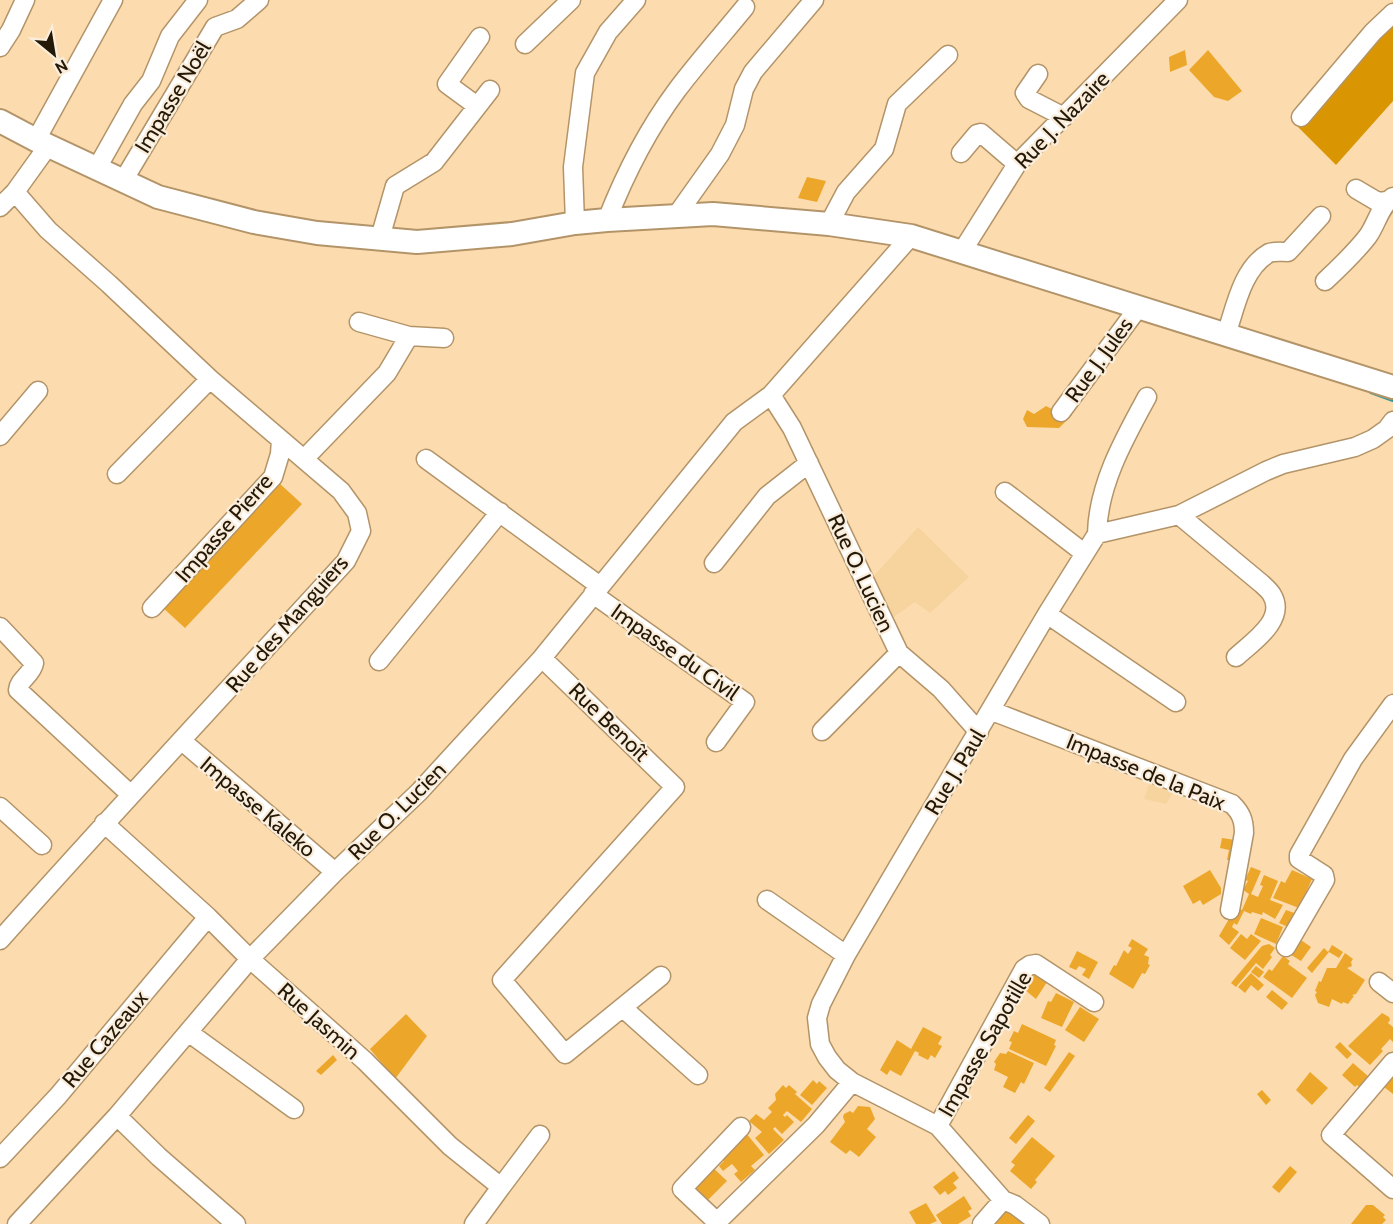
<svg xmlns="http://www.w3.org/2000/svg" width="1393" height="1224" viewBox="0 0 1393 1224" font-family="Cabin,sans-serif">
<rect width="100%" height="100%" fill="#fcdcae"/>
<path fill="#f7d39e" d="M 918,527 L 969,577 L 930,613 L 915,602 L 885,623 L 864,587 Z
M 1150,781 L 1174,791 L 1166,804 L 1144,799 Z"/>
<path fill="#da9602" d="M 1393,7 L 1393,101 L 1336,165 L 1291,120 L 1371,26 Z"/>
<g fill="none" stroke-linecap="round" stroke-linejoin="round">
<path stroke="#35999b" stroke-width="4" d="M 1371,392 L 1393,400"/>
</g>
<path fill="#eca62a" d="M 1185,50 L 1187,65 L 1170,72 L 1169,57 Z
M 1208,50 L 1242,91 L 1228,101 L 1214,97 L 1189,70 Z
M 807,177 L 826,181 L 817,202 L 798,198 Z
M 1046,406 L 1063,415 L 1072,415 L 1059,428 L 1027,427 L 1023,419 L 1027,410 L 1034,414 Z
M 279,483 L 302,504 L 185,628 L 162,607 Z
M 1222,838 L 1235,840 L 1232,860 L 1227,860 L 1229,850 L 1220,848 Z
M 1251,867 L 1261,871 L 1251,894 L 1258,897 L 1263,886 L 1260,885 L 1264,875 L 1278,881 L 1270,900 L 1283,905 L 1275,919 L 1263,912 L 1262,915 L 1252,912 L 1251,914 L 1244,911 L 1237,925 L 1234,923 L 1232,927 L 1239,932 L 1229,945 L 1219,936 L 1236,907 L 1242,910 L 1249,894 L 1243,890 L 1248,881 L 1245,880 Z
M 1210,870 L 1221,888 L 1221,894 L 1203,905 L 1200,900 L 1193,904 L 1183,886 Z
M 1292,870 L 1312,879 L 1299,908 L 1273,898 L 1281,881 L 1285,883 Z
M 1286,910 L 1297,914 L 1290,928 L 1279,923 Z
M 1261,918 L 1283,927 L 1276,944 L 1254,934 Z
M 1241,934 L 1247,939 L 1251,934 L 1261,941 L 1245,960 L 1230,948 Z
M 1298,938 L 1311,947 L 1301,961 L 1288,953 Z
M 1132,939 L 1148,949 L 1144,955 L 1149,957 L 1148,964 L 1150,965 L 1145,974 L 1142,973 L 1133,989 L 1109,974 L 1114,965 L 1116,966 L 1124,950 L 1128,954 L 1132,948 L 1128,946 Z
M 1269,944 L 1275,948 L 1270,955 L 1272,957 L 1263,969 L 1256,963 L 1236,987 L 1231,983 L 1262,946 Z
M 1332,945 L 1343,952 L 1339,958 L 1329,952 L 1312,973 L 1307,968 L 1324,948 L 1328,952 Z
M 1077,951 L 1098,962 L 1089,979 L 1082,975 L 1086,969 L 1079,966 L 1076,970 L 1069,967 Z
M 1345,953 L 1353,959 L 1351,962 L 1352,966 L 1347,968 L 1365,980 L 1356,994 L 1352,995 L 1354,996 L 1348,1004 L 1343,1002 L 1342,1004 L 1332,999 L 1329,1007 L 1318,1003 L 1315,995 L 1317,992 L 1315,991 L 1319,981 L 1321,982 L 1327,968 L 1336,968 Z
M 1283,956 L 1290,961 L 1288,964 L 1307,978 L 1292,998 L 1263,977 L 1269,969 L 1272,971 Z
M 1256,966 L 1264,972 L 1259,978 L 1251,972 Z
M 1028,972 L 1045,972 L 1047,982 L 1036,999 L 1020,986 Z
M 1251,973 L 1264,985 L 1258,991 L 1251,985 L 1245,993 L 1238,987 Z
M 1272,990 L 1288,1003 L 1282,1010 L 1266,997 Z
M 1056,993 L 1074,1002 L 1062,1027 L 1041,1018 L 1048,1001 L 1051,1002 Z
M 1080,1007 L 1099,1019 L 1084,1042 L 1065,1030 Z
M 1382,1013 L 1389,1017 L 1390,1020 L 1388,1023 L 1393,1027 L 1393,1042 L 1390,1039 L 1381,1049 L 1383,1051 L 1370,1065 L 1348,1046 Z
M 406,1014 L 427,1036 L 395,1079 L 370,1049 Z
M 1022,1024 L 1056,1040 L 1054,1045 L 1056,1046 L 1046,1066 L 1009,1049 L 1012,1042 L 1009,1041 L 1014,1031 L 1018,1033 Z
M 923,1027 L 942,1037 L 938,1044 L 942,1046 L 935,1058 L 931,1055 L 928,1060 L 918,1055 L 919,1053 L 915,1051 L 901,1076 L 890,1070 L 887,1075 L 880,1070 L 897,1040 L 911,1049 Z
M 1340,1042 L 1352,1054 L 1347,1059 L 1335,1047 Z
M 1008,1051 L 1034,1063 L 1024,1084 L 1021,1082 L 1015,1093 L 1003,1087 L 1008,1077 L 994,1070 L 996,1064 L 994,1062 L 1000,1053 L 1006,1054 Z
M 1069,1052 L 1075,1056 L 1050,1092 L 1044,1088 Z
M 333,1055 L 337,1060 L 321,1075 L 316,1071 Z
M 1353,1063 L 1369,1077 L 1360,1088 L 1357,1085 L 1355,1087 L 1342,1075 Z
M 1310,1072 L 1328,1088 L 1312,1105 L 1296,1090 Z
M 1393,1076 L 1393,1094 L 1384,1087 Z
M 813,1080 L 817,1084 L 819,1081 L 827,1088 L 812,1105 L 800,1095 Z
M 783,1085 L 786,1088 L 789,1085 L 797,1092 L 795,1094 L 812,1109 L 801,1122 L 787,1111 L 783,1115 L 785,1117 L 787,1115 L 794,1122 L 782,1134 L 775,1127 L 773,1129 L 784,1140 L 769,1154 L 755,1138 L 762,1132 L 749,1121 L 756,1114 L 764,1120 L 772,1112 L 768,1108 L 776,1100 L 775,1094 Z
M 1262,1090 L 1271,1100 L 1266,1105 L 1257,1094 Z
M 858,1106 L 870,1107 L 875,1119 L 867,1129 L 876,1137 L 859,1157 L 850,1150 L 846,1154 L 830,1142 L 845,1122 L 843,1117 L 844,1114 L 850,1111 L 853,1113 Z
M 1028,1115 L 1035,1121 L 1016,1144 L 1009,1138 Z
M 746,1133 L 764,1155 L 751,1166 L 755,1170 L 741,1182 L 734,1174 L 738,1171 L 732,1164 L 723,1171 L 719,1166 L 724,1161 L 718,1156 Z
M 1032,1137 L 1055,1156 L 1035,1180 L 1037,1182 L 1031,1189 L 1010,1171 L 1015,1165 L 1011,1162 Z
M 708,1163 L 727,1181 L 707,1201 L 690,1186 Z
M 1290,1166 L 1297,1172 L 1279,1193 L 1272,1187 Z
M 954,1171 L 959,1178 L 953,1183 L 957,1188 L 948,1195 L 945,1191 L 940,1195 L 933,1187 Z
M 964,1196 L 972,1209 L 968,1211 L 971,1216 L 958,1224 L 942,1224 L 936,1215 Z
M 1006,1202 L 1030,1224 L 987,1224 Z
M 926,1203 L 937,1221 L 930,1224 L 916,1224 L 909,1212 Z
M 1366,1205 L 1373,1205 L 1385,1215 L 1383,1217 L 1386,1220 L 1382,1224 L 1351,1224 Z"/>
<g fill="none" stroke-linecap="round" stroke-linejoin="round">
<g stroke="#b39469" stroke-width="21">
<path id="minor" d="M 525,44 L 571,0
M 0,47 L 11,30 L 25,0
M 1038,74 L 1025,93 L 1029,99 L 1064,117
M 477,106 L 447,84 L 480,37
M 1301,117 L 1373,32 L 1393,13
M 36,140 L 113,0
M 961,153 L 977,134 L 981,133 L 1017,164
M 97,168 L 133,104 L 151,81 L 170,36 L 198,0
M 123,181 L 215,27 L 237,19 L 259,0
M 1356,189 L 1378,202 L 1387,201
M 0,207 L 15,192 L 48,146
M 676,216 L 720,154 L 735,125 L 744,89 L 753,72 L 814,0
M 607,220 C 625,174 648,129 677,90 C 699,61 723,34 745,7
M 575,223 L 573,167 L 585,73 L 608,32 L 636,0
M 829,224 L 846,192 L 884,149 L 897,104 L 948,55
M 380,238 L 395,186 L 434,162 L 490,90
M 961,253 L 1017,164 L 1178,0
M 1325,281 C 1340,267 1355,253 1368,236 C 1377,223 1380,206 1393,197
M 359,322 L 409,336 L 444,338
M 1226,335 C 1235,309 1242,268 1269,253 C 1274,251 1282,252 1288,252 L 1321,216
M 771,395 L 792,428 L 899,653 L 941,689 L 979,732
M 1061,412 L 1138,308
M 0,436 L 38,391
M 304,459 L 387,373 L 409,336
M 426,459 L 600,586
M 117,474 L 210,379
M 1005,492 L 1084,553
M 1179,515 L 1262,584 C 1265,587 1270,591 1272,595 C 1287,620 1251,643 1236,657
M 1097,534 C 1098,485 1124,439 1147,397
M 714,563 L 767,496 L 809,463
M 593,594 L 745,702 L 716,742
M 152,608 L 273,477 L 280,454 L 281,440
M 1047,614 L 1176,702
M 0,627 L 34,663 C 32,675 19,679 18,690 L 130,794
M 542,658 L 675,787 L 502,980 L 565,1054 L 661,976
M 379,661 L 500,512
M 992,711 L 1232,804 C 1241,813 1244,820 1244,833 L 1230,910
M 822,731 L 899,653
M 182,741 L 335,872
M 0,807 L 42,845
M 104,823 L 208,917 L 250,959 L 365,1061 L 450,1146 L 501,1187 L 474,1224
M 767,900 L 846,955
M 0,940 C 114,812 231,687 346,561 L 361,531 L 357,513 L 341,491 L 210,379 L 109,284 L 48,230 L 15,192
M 1286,947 L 1325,880 L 1324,875 L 1299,859 L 1299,855 L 1353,759 L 1393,704
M 1379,982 L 1393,993
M 623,1008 L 698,1075
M 188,1032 L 294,1109
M 1393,1062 L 1331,1135 L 1393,1189
M 117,1116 L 159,1157 L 236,1224
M 938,1126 L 1024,969 L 1030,965 L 1036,964 L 1094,1002
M 741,1127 L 682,1189 L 717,1222 L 816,1125 L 852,1082
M 0,1158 L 58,1096 L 208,917
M 501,1187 L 540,1135
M 17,1224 L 117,1116 L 250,959 L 335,872 L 419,792 L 542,658 L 734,422 L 771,395 L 911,236
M 982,1224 L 1003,1200
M 1040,1224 L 1015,1205 L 1003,1200 L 938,1126 L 852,1082 L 837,1070 L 827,1057 L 820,1044 L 817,1018 L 821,1004 L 846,955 L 1047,614 L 1097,534 L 1179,515 L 1266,471 L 1283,464 L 1355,447 L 1373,439 L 1387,429 L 1393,421"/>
</g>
<g stroke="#b39469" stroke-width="26">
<path id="major" d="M 0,121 L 36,140 L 158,197 L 254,222 L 317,233 L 417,242 L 512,234 L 575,223 L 607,220 L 713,214 L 829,224 L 911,236 L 1393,387"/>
</g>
<use href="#minor" stroke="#fff" stroke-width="18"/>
<use href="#major" stroke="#fff" stroke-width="22"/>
</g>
<g text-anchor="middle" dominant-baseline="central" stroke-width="4.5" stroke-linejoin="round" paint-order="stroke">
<g font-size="22" fill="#241807" stroke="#faeddb">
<text transform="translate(173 97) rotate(-59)">Impasse Noël</text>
<text transform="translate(1062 120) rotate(-46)">Rue J. Nazaire</text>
<text transform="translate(1099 360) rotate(-54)">Rue J. Jules</text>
<text transform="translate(224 528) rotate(-49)">Impasse Pierre</text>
<text transform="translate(861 573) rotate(65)">Rue O. Lucien</text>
<text transform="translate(287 624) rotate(-49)">Rue des Manguiers</text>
<text transform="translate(675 652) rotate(35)">Impasse du Civil</text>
<text transform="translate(609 722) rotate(44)">Rue Benoît</text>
<text transform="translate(955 772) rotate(-59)">Rue J. Paul</text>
<text transform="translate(1146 772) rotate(22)">Impasse de la Paix</text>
<text transform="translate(258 807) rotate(40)">Impasse Kaleko</text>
<text transform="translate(397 811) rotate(-45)">Rue O. Lucien</text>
<text transform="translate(319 1021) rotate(42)">Rue Jasmin</text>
<text transform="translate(105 1039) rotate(-50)">Rue Cazeaux</text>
<text transform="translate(985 1044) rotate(-60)">Impasse Sapotille</text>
</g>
</g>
<g transform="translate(54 54) rotate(150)" stroke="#faeddb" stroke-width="4.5" paint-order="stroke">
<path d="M0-4.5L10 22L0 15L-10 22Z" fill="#241807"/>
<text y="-9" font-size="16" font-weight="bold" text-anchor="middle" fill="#241807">N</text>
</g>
</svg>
